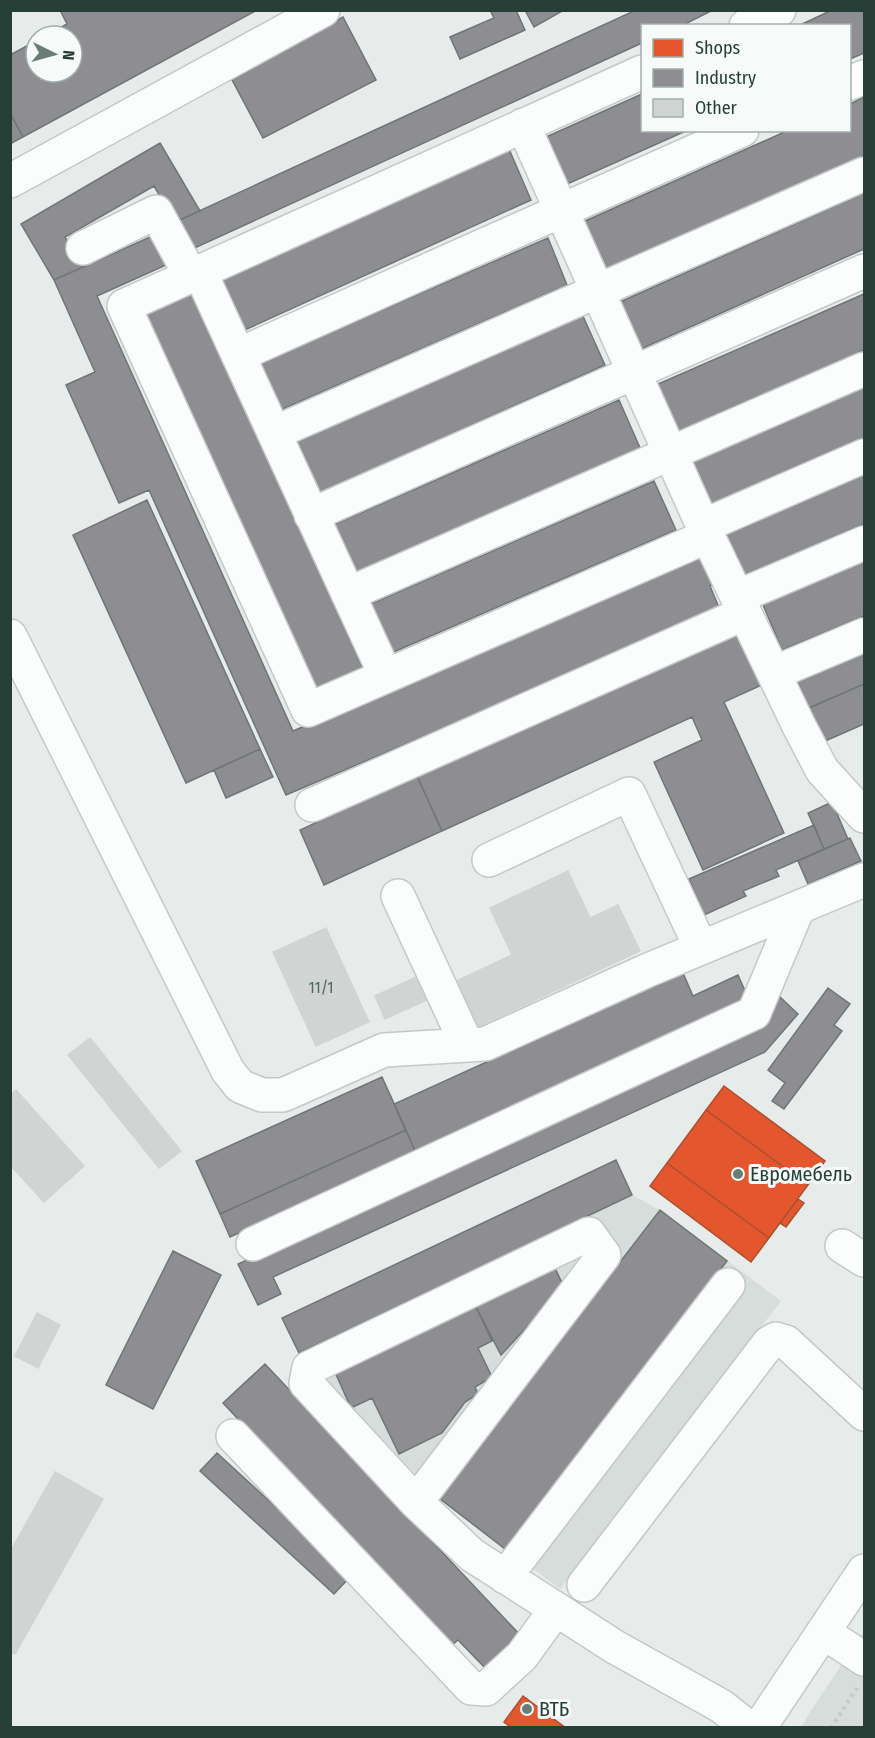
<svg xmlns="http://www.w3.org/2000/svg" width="875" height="1738" viewBox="0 0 875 1738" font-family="'Fira Sans Condensed',sans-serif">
<rect width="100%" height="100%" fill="#e7ecea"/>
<path fill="#d6ddda" d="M 616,1160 L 632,1195 L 660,1210 L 781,1301 L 560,1589 L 439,1498 L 299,1353 L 282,1318 Z
M 864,1631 L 864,1727 L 801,1728 L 810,1712 Z"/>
<path fill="#e4572e" stroke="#ab5031" stroke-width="1.5" d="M 724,1086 L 825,1161 L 808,1185 L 706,1110 Z
M 706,1110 L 808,1185 L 769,1238 L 667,1163 Z
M 667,1163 L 769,1238 L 751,1262 L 650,1186 Z
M 798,1199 L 804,1203 L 786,1227 L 780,1223 Z
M 523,1696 L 566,1728 L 512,1728 L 504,1722 Z"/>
<path fill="#8d8d92" stroke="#6e7677" stroke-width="1.5" d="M 60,10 L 257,10 L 23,137 L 10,113 L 10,55 L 36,41 L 36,72 L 72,72 L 72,36 L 45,36 L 67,24 Z
M 490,10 L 516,10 L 525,30 L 460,59 L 450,37 L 494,18 Z
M 525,10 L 564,10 L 534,27 Z
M 636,10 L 713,10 L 681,26 L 642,26 L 642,43 L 188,251 L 175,222 Z
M 832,10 L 864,10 L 864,53 L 850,59 L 850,26 L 798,26 Z
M 343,17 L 376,80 L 263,138 L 230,76 Z
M 642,94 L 642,130 L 688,130 L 565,185 L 544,138 Z
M 864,97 L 864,156 L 604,271 L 583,222 L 789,130 L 850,130 L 850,104 Z
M 10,113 L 23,137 L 10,144 Z
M 160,143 L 200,211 L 175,222 L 154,186 L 65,237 L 83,267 L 54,280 L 21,224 Z
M 509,149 L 531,200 L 238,333 L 215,282 Z
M 864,193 L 864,249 L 641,349 L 620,302 Z
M 159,233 L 173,262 L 97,296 L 293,731 L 706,555 L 717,582 L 710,586 L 720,610 L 286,795 L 149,490 L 119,503 L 66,385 L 95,372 L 54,280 Z
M 548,238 L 567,285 L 276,412 L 255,365 Z
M 193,292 L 365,673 L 316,695 L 144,314 Z
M 864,294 L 864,350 L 677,432 L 656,385 Z
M 582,314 L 605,365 L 320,493 L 297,442 Z
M 864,385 L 864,442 L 710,508 L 689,460 Z
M 619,400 L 641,450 L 357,575 L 335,524 Z
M 864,470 L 864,524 L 742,576 L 723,530 Z
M 654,481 L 676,530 L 389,654 L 368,605 Z
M 147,500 L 260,749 L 186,783 L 73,535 Z
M 864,557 L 864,616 L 782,650 L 761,600 Z
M 741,628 L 766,683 L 724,702 L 784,833 L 703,870 L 654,762 L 702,740 L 692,717 L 442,831 L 417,776 Z
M 864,651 L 864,684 L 809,708 L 797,680 Z
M 864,684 L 864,724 L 823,742 L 809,708 Z
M 260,749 L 273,777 L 226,798 L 214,770 Z
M 417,776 L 442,831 L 324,885 L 300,830 Z
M 832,802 L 848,839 L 824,849 L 808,813 Z
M 814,825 L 824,849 L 776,870 L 779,876 L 743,891 L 746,896 L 704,915 L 689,879 Z
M 850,838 L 861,861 L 808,884 L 798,861 Z
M 683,973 L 693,996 L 738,975 L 750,1002 L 416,1153 L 394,1104 Z
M 828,988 L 850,1004 L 834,1025 L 842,1031 L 784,1109 L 772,1101 L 785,1083 L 768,1070 Z
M 780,997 L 798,1014 L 765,1052 L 273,1277 L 281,1294 L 258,1305 L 238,1264 L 753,1028 Z
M 382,1077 L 406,1130 L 220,1214 L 196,1161 Z
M 406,1130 L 416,1153 L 230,1237 L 220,1214 Z
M 616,1160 L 632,1195 L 299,1353 L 282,1318 Z
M 660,1210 L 727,1261 L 505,1549 L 439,1498 Z
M 173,1251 L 221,1275 L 153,1409 L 106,1385 Z
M 555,1268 L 564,1287 L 501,1355 L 476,1307 Z
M 476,1307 L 492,1341 L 478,1348 L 492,1377 L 475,1387 L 478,1394 L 465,1402 L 442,1433 L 399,1454 L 372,1398 L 351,1408 L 335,1372 Z
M 265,1364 L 522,1637 L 487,1670 L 458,1640 L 451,1646 L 223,1403 Z
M 217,1453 L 351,1576 L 334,1594 L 200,1471 Z"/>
<path fill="#d0d5d3" stroke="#d0d5d3" stroke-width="1.5" d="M 568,871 L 590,918 L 512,955 L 490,908 Z
M 618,905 L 640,951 L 473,1029 L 452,983 Z
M 326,928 L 369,1022 L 316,1046 L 273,952 Z
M 423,974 L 433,997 L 385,1019 L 375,996 Z
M 90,1038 L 181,1151 L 159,1168 L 68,1055 Z
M 16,1090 L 84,1166 L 44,1202 L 10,1165 L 10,1095 Z
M 37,1313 L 60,1325 L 38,1368 L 15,1356 Z
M 55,1472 L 103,1499 L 15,1654 L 10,1652 L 10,1552 Z"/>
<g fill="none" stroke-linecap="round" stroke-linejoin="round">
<g stroke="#c4c9c7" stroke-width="36">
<path id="minor" d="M 746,26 L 779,10
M 642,72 L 124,306 L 308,710 L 708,536
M 850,83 L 864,77
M 523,125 L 703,526 L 799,726 L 822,770 L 864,816
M 10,181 L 323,10
M 83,248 L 156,212 L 191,276
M 200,272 L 386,676
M 238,355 L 742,130
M 274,433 L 864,174
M 311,515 L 864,271
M 703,526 L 864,456
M 348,594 L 864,369
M 737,597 L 864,543
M 10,636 L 228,1071 L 240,1086 L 262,1095 L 283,1095 L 384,1050 L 485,1044 L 646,971 L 864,880
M 774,673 L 864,635
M 312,805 L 745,613
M 489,860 L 629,794 L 701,948
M 398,896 L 467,1045
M 253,1244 L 754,1013 L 798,908
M 842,1246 L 864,1260
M 233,1436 L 471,1688 L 486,1689 L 522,1656 L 556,1609
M 416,1502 L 604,1255 L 589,1234 L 309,1368 L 306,1383 L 416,1502 L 472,1555 L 615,1647 L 721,1706 L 749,1728
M 505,1577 L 728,1285
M 584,1585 L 769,1343 L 776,1339 L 786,1342 L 864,1414
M 823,1632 L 864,1659
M 759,1728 L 864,1571"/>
</g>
<path stroke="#c2cbc7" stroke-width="4" stroke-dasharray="3 4.5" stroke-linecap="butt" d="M 831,1728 L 857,1688"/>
<use href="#minor" stroke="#fbfcfc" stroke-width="33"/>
</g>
<g fill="#697c76" stroke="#f6faf8" stroke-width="2">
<circle cx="738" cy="1174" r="6"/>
<circle cx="527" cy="1709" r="6"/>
</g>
<g text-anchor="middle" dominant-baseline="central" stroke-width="6" stroke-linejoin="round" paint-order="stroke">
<g font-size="16" fill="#50655f">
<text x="321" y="987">11/1</text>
</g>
<g font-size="20" fill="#253f37" stroke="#f6faf8" text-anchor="start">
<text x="750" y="1174">Евромебель</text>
<text x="539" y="1709">ВТБ</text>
</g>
</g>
<rect width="875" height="1738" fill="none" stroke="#253f37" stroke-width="24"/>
<rect x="641" y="24" width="210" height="108" fill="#f6faf8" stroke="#a2afab" stroke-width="1.5"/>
<rect x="653" y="39" width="30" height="18" fill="#e4572e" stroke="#a2afab" stroke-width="1.5"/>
<text x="695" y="54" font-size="18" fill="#253f37">Shops</text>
<rect x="653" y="69" width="30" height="18" fill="#8d8d92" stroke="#a2afab" stroke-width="1.5"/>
<text x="695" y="84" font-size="18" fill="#253f37">Industry</text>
<rect x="653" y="99" width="30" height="18" fill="#d0d5d3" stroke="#a2afab" stroke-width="1.5"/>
<text x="695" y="114" font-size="18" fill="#253f37">Other</text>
<g transform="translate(54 54) rotate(95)"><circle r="28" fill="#f6faf8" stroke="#a2afab" stroke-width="1.5"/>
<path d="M0-4.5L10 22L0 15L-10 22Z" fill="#697c76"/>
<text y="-9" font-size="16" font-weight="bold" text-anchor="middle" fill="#253f37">N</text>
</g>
</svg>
